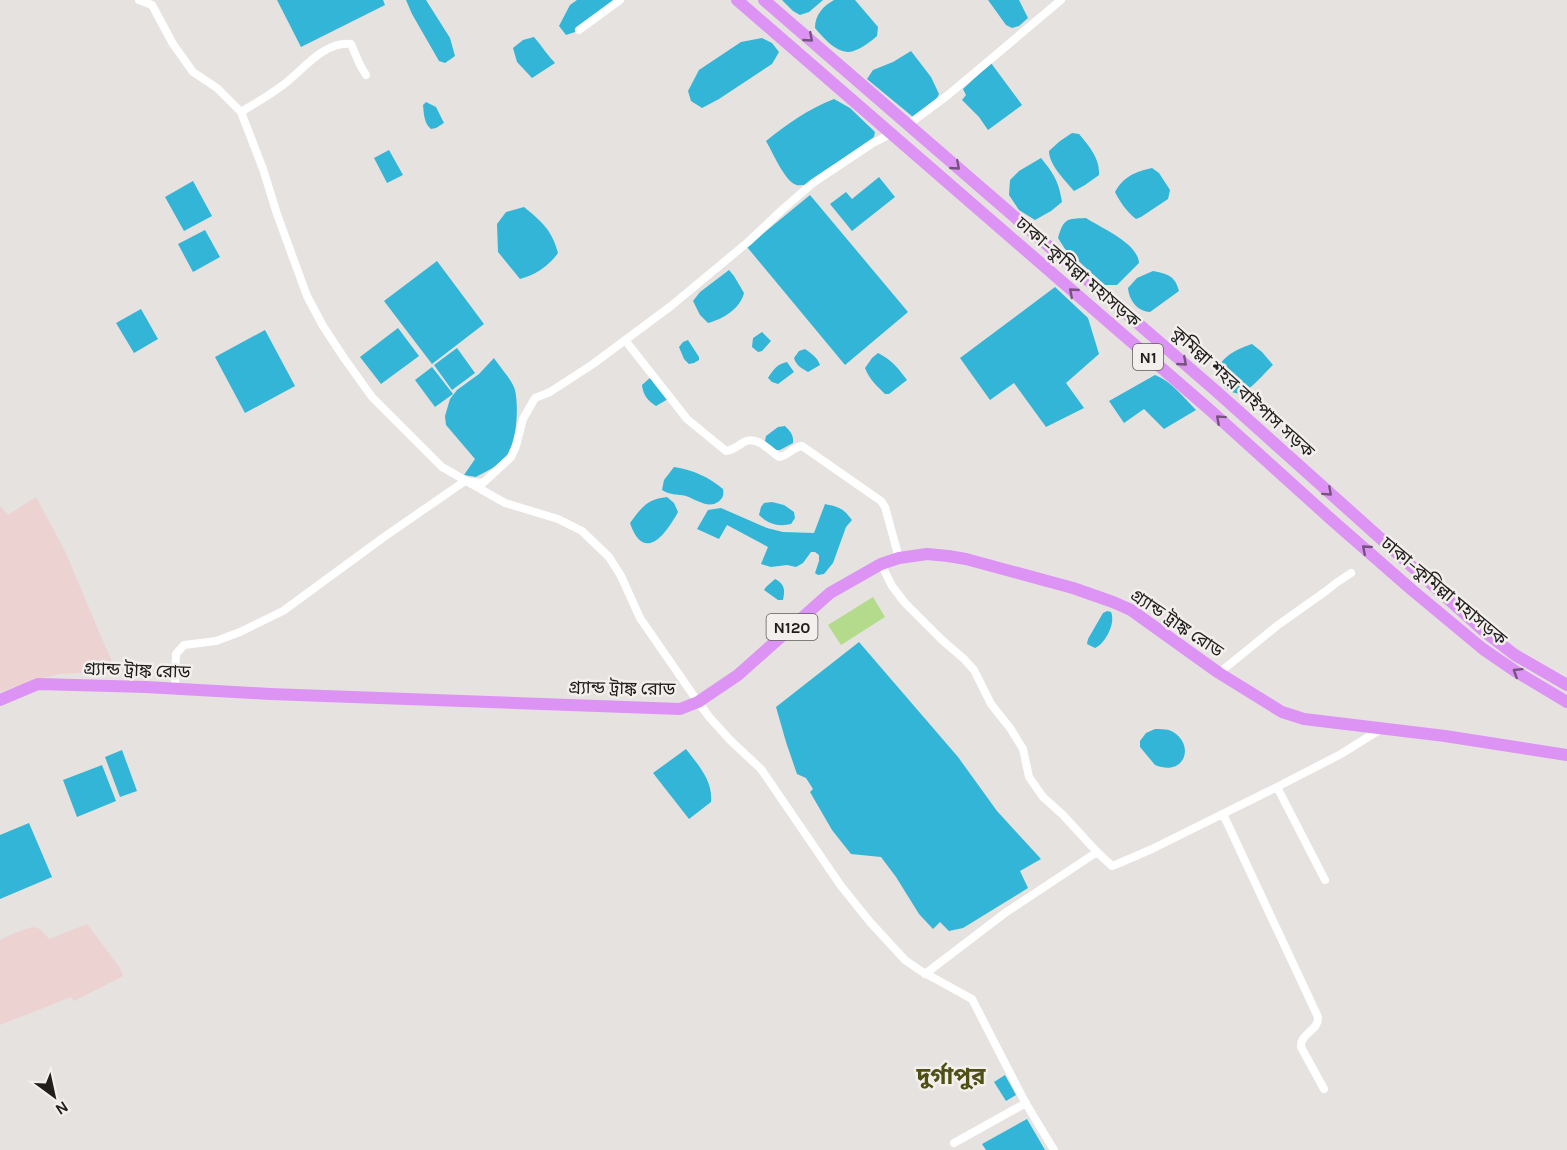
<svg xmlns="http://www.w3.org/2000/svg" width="1567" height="1150" viewBox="0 0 1567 1150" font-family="Karla,'Noto Sans Bengali',sans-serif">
<rect width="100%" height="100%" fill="#e6e2e0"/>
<path fill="#ecd2d1" d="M 36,497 L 65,551 L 105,646 L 118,674 L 94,672 L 60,674 L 34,680 L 0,692 L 0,506 L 8,515 Z
M 87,924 L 120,968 L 123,976 L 74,1001 L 71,997 L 0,1025 L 0,940 L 12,934 L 32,927 L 40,929 L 49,939 Z"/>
<path fill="#b4db8b" d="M 873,597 L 885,617 L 841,645 L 828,625 Z"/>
<path fill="#32b5d6" d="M 277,0 L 383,0 L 385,5 L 301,47 Z
M 406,0 L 426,0 L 450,38 L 455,56 L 445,63 L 439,61 L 412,14 Z
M 577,0 L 616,0 L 575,32 L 566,35 L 559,26 L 570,5 Z
M 782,0 L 823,0 L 809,12 L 800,15 L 793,11 Z
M 834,0 L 855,0 L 878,27 L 877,36 C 871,41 864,47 856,50 C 841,58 824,39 815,28 C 815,15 823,6 834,0 Z
M 988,0 L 1019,0 L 1028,18 L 1019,26 L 1012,28 L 1006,25 Z
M 534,37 C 542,46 547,55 555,63 L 532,78 L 517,62 L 513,48 L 523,40 Z
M 762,38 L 772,43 L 779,52 L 772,64 L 719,99 L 702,108 L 691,101 L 688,91 L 699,70 L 741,42 Z
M 911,51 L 931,77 L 939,94 L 937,98 L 913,117 L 867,79 L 873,70 L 893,62 Z
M 991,63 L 1022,105 L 988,130 L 979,117 L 962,100 L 966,95 L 963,89 Z
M 834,99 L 850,108 L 875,132 L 874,137 L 804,185 C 799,185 798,186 794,184 C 783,177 773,153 766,141 C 787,124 808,109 834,99 Z
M 426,102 L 436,107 L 444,123 L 436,128 L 431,129 C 424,123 424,115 423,105 Z
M 1072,133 L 1079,134 C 1090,147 1100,159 1099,175 L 1085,185 L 1074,191 C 1065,180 1049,165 1049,151 L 1060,141 Z
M 389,150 L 403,175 L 387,183 L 374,158 Z
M 1041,158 C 1054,174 1059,182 1062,202 L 1051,211 L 1035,220 L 1019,210 L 1009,195 L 1010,180 L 1019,171 Z
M 1152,168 L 1159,173 L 1170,190 L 1168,199 L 1141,217 L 1136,219 C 1126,211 1120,202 1115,192 C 1124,176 1135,172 1152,168 Z
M 879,177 L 895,197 L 852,231 L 830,204 L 846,192 L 852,199 Z
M 193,181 L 212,216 L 184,231 L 165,197 Z
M 810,195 L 908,312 L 845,365 L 747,247 Z
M 524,207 C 542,222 552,230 558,253 C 549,266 535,275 520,279 L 498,252 L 497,224 L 506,212 Z
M 1086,218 C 1101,228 1138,243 1139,263 L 1117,285 L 1105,285 L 1065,249 L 1058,238 C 1064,218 1066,219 1086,218 Z
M 205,230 L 220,257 L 193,272 L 178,244 Z
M 437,261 L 484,324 L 432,364 L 384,301 Z
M 729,270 L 734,276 L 744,293 C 740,309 723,319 708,323 L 700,315 L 693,301 L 700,292 Z
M 1153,271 C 1167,274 1175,275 1179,291 L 1150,312 C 1137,311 1129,300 1128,288 L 1137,278 Z
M 1055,287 L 1088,318 L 1099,354 L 1066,383 L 1084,408 L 1046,427 L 1014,383 L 990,400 L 960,358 Z
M 141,309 L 158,339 L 134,353 L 116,323 Z
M 398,328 L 419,356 L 381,384 L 360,357 Z
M 265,330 L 295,386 L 245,413 L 215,357 Z
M 762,332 L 771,341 L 762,351 L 758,352 L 752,347 L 753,338 Z
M 688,340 L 699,357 L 699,360 L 694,363 L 689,364 L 684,359 L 679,347 L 683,342 Z
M 1252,344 L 1262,352 L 1273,365 C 1265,372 1251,390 1241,393 C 1230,396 1215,380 1218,369 C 1223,355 1240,348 1252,344 Z
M 457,348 L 475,373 L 452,390 L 434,365 Z
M 805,349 C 812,354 817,357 820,365 L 808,372 C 801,368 796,365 794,358 L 799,351 Z
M 878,353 C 892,360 898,368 907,380 L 889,394 L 885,394 C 877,386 869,379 865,368 L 872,358 Z
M 494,358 C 499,366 513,381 515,390 C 519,408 517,445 504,459 C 496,467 485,472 476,477 L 464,475 L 475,459 L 446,425 L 445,416 L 450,399 L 457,390 L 479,374 Z
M 787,362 L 794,372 L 778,384 L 772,382 L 768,378 C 773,370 777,364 787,362 Z
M 432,367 L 453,394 L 435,407 L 415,380 Z
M 1155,375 C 1171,381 1184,398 1196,410 L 1164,429 L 1144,409 L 1124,423 L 1109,401 Z
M 651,377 L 668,399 L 656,406 C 648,401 643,395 642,385 Z
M 785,426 C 790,431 794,435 793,443 L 780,450 L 775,450 L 765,441 L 766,436 L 778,427 Z
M 674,467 C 693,470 709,477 723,489 C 724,495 723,498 718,502 C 708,509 695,499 686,496 C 677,494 669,495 662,490 L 664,480 Z
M 667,497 L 674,503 L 678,512 C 666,534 644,564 630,523 C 641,508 647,499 667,497 Z
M 772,502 L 784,505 L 794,512 L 795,518 L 791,524 C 778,527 768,524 759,515 L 761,507 L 764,503 Z
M 825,504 C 839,507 843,508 852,520 L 846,527 L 833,563 L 824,574 L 818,575 L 815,573 L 819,561 L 819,555 L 815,552 L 811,552 L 803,563 L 796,567 L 787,565 L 771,567 L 761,564 L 768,547 L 727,525 L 719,539 L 697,529 L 708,510 L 721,508 L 767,528 L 783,532 L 814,533 Z
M 775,579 C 785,584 785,590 783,600 L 778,600 L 764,590 L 766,587 Z
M 1107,611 L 1111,612 C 1116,623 1105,644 1095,648 L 1087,644 L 1088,639 L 1103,613 Z
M 859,642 L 958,757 L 997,811 L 1041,859 L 1020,871 L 1028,888 L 963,928 L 949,931 L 940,922 L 933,929 L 919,914 L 896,877 L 881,857 L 851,854 L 832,830 L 810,792 L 813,789 L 806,778 L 797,774 L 786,742 L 776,707 Z
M 1155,729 C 1159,729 1165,729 1169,730 C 1196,741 1187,778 1155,765 L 1140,747 L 1140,741 L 1146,733 Z
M 686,749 C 698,765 713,780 711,802 L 689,819 L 653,773 Z
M 122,750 L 137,791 L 120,797 L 105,757 Z
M 102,765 L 116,801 L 77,817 L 63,780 Z
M 29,823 L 52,877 L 0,899 L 0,835 Z
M 1005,1075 L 1016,1095 L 1006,1101 L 994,1082 Z
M 1027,1119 L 1045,1150 L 986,1150 L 982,1144 Z"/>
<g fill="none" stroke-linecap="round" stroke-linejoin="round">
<path stroke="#fff" stroke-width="8" d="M 139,0 L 152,5 L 173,44 L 193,72 L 217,88 L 241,112 L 263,169 L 277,214 L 307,296 L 323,326 L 344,358 L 372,397 L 442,467 L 505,503 L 558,519 L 582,531 L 609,557 L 621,576 L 640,618 L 698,702 L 710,718 L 731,741 L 761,769 L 841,886 L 870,922 L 905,960 L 921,971 L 972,999 L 1025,1102 L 1054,1150
M 579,30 L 620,0
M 241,112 C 257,102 274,93 288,81 C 306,66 326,41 351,44 L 360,65 L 366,75
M 909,124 L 948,95 L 1061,0
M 625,340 L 687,419 L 726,451 C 733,450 738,446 744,442 C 756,435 769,450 779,457 C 788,456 793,447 802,446 L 881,501 L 885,507 L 899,558
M 881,564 L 892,586 L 905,603 L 942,640 L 964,659 L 974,670 L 991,704 L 1010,728 L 1023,749 L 1029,777 L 1043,797 L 1063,815 L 1097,852
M 1219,673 L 1278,625 L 1326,591 L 1336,583 L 1351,573
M 175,688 L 176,654 L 184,645 L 216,641 L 240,632 L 283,611 L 384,537 L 465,481 L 483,483 L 511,457 L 516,446 L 523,419 L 535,398 L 550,392 L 593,364 L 671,306 L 748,242 L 783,209 L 813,183 L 873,143 L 891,134
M 1277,787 L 1325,880
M 1223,814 L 1318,1017 C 1319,1031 1300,1033 1301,1047 L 1324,1089
M 925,974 L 1005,913 L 1097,852 L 1112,866 L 1115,865 L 1152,849 L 1277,787 L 1341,754 L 1381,729
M 954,1143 L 1026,1103"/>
<path stroke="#dc93f4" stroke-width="12" d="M 737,0 L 1210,410 L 1333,521 L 1412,590 L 1483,649 L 1515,671 L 1567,702
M 764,0 L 1216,391 L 1485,632 L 1515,655 L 1567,685
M 0,700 L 38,684 L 146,687 L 270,694 L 680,709 L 698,702 L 738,675 L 830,593 L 881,564 L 899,558 L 927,554 L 948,556 L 966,559 L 1073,588 L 1113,602 L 1131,610 L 1219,673 L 1282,712 L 1304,719 L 1445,736 L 1567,755"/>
</g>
<defs><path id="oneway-chevron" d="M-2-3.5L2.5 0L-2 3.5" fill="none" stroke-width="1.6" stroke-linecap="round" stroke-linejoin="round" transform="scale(1.5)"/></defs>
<g stroke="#75537e">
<use href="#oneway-chevron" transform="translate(809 38) rotate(41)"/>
<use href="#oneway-chevron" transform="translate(956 166) rotate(41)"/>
<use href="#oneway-chevron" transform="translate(1073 292) rotate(-139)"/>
<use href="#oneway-chevron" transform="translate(1183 362) rotate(41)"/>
<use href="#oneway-chevron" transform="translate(1220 419) rotate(-138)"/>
<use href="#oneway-chevron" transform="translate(1328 492) rotate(42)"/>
<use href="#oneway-chevron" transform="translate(1366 549) rotate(-139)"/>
<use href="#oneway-chevron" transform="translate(1517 672) rotate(-148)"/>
</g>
<g text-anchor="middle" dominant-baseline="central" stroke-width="5" stroke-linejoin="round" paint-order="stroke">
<g fill="#f3efed" stroke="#5f5d5c" stroke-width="1.5">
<rect x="1133" y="344" width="30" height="26" rx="4.5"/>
<rect x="766.5" y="614" width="51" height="26" rx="4.5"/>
</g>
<g font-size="16" font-weight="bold" fill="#201f1e">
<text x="1148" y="357">N1</text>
<text x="792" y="627">N120</text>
</g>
<g font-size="18" fill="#201f1e" stroke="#f3efed">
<text transform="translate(1078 272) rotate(41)">ঢাকা–কুমিল্লা মহাসড়ক</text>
<text transform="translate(1243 392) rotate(42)">কুমিল্লা শহর বাইপাস সড়ক</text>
<text transform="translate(1444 591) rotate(40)">ঢাকা–কুমিল্লা মহাসড়ক</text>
<text transform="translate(1177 623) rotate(34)">গ্র্যান্ড ট্রাঙ্ক রোড</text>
<text transform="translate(137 670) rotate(2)">গ্র্যান্ড ট্রাঙ্ক রোড</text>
<text transform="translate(622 688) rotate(1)">গ্র্যান্ড ট্রাঙ্ক রোড</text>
</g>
<g font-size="24" font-weight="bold" fill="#4e5014" stroke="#f3efed">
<text x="951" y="1076">দুর্গাপুর</text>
</g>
</g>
<g transform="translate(54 1096) rotate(147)" stroke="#f3efed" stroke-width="4.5" paint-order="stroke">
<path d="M0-4.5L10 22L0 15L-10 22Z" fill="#201f1e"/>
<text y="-9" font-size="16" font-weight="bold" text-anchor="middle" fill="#201f1e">N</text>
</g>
</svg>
